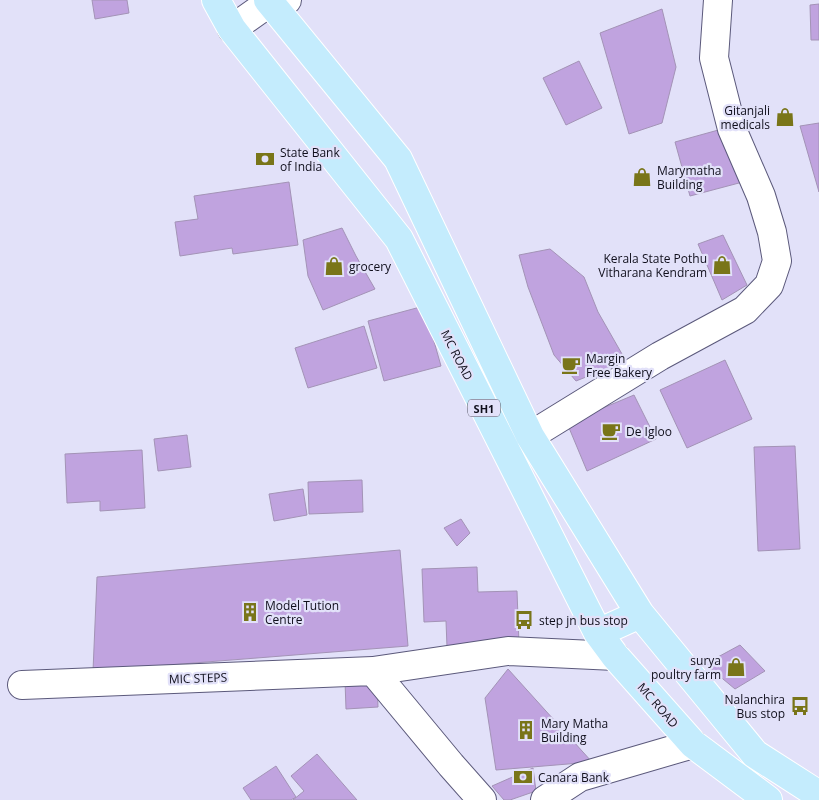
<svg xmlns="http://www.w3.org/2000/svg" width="819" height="800" viewBox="0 0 819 800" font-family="'Open Sans',sans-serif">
<rect width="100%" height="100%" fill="#e2e1f9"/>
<path fill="#c0a3df" stroke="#a393b6" d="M 92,0 L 127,0 L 129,13 L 95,19 Z
M 819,4 L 819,40 L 811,40 L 810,5 Z
M 662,9 L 676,67 L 662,123 L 629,134 L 600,33 Z
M 579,61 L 602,108 L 566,125 L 543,78 Z
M 819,123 L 819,192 L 800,126 Z
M 740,124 L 754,179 L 690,196 L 675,142 Z
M 289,182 L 298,245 L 233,254 L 232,248 L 180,256 L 175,222 L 198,219 L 194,196 Z
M 342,228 L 356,256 L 375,289 L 323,310 L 308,276 L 303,240 Z
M 723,235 L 747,285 L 722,300 L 698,244 Z
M 550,249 L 584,277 L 598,312 L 626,361 L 576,381 L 554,355 L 528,287 L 519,255 Z
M 424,306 L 441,366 L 384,381 L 368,321 Z
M 364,326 L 377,368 L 308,388 L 295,348 Z
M 725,360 L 752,419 L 687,448 L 660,390 Z
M 634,395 L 656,439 L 587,471 L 567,423 Z
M 187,435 L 191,467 L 158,471 L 154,439 Z
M 795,446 L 800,549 L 758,551 L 754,447 Z
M 142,450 L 145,508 L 100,511 L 100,501 L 67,503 L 65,454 Z
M 362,480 L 363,512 L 309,514 L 308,482 Z
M 303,489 L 307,515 L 274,521 L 269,494 Z
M 461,519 L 470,533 L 457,546 L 444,528 Z
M 400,550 L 408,646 L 93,671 L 97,577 Z
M 477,567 L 478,592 L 517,591 L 519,644 L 447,647 L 446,621 L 424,622 L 422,569 Z
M 740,645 L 765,671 L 735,689 L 705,664 Z
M 508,669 L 592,762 L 496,770 L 485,698 Z
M 377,680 L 378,707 L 346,709 L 345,681 Z
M 317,754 L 357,800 L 293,800 L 304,791 L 291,776 Z
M 276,766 L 296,797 L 291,800 L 251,800 L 243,788 Z
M 533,768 L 536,791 L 510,800 L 504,800 L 492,786 Z"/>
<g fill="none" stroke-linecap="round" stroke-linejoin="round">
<g stroke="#5b597b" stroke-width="30">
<path id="minor" d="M 530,436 L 660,356 L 745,310 L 769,285 L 777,261 L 772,232 L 761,196 L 732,129 L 714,58 L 718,0
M 22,685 L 373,671
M 482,800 L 451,765 L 373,671 L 508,651 L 615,656
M 545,800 L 580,777 L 693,744"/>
</g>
<g stroke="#5b597b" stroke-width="30">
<path id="tertiary" d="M 232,29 L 270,2 L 287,0"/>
</g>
<g stroke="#fff" stroke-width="30">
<path id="primary" d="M 216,0 L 232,29 L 399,239 L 598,633 L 615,656 L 693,744 L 768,800
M 268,0 L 398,159 L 530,436 L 640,614 L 755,754 L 819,795
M 598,633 L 640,614"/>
</g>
<use href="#minor" stroke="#fff" stroke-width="28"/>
<use href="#tertiary" stroke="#fff" stroke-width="28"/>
<use href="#primary" stroke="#c4ecfd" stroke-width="28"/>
</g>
<defs>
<g id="shop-bare" transform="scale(1.5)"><path d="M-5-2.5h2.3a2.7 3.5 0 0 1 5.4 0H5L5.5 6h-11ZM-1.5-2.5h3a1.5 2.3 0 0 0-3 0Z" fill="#797519" stroke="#e2e1f9" stroke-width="2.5" paint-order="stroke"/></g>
<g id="bank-bare" transform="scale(1.5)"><path d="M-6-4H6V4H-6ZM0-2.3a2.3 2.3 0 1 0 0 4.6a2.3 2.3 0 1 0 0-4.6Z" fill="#797519" stroke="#e2e1f9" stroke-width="2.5" paint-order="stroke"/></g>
<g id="cafe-bare" transform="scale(1.5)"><path d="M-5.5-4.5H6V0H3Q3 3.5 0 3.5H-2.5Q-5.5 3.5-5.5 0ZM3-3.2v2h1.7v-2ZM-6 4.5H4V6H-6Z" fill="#797519" stroke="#e2e1f9" stroke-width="2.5" paint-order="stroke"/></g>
<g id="building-bare" transform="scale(1.5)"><path d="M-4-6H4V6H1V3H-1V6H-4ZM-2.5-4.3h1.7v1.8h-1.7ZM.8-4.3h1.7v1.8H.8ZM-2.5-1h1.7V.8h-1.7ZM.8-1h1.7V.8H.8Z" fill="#797519" stroke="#e2e1f9" stroke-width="2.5" paint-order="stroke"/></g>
<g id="bus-bare" transform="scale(1.5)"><path d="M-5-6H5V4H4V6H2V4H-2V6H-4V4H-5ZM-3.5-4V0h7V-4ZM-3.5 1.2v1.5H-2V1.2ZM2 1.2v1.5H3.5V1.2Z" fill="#797519" stroke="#e2e1f9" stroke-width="2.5" paint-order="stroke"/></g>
</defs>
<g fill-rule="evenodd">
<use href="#shop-bare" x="785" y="117"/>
<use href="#bank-bare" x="265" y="159"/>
<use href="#shop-bare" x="642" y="177"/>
<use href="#shop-bare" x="722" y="265"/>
<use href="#shop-bare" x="334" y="266"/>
<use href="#cafe-bare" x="571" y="365"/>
<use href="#cafe-bare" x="611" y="431"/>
<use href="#building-bare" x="250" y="612"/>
<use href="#bus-bare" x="524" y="620"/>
<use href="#shop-bare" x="736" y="667"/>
<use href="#bus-bare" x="800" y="706"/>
<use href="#building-bare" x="526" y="730"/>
<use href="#bank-bare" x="523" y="777"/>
</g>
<g text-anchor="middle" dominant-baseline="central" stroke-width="4.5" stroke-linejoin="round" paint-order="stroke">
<rect fill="#e2e1f9" stroke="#4f4e5e" stroke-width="1" x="468" y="399.5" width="32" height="17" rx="4"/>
<g font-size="11" font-weight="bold" fill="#100f1c">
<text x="484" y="408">SH1</text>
</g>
<g font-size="12" fill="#100f1c" stroke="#e2e1f9" text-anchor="start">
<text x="770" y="110" text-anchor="end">Gitanjali<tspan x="770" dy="14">medicals</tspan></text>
<text x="280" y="152">State Bank<tspan x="280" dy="14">of India</tspan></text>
<text x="657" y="170">Marymatha<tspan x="657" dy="14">Building</tspan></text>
<text x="707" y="258" text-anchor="end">Kerala State Pothu<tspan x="707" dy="14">Vitharana Kendram</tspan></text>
<text x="349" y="266">grocery</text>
<text x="586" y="358">Margin<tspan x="586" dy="14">Free Bakery</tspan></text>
<text x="626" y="431">De Igloo</text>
<text x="265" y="605">Model Tution<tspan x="265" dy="14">Centre</tspan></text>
<text x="539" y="620">step jn bus stop</text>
<text x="721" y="660" text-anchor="end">surya<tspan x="721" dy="14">poultry farm</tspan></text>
<text x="785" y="699" text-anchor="end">Nalanchira<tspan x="785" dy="14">Bus stop</tspan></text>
<text x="541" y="723">Mary Matha<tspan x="541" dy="14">Building</tspan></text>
<text x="538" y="777">Canara Bank</text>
</g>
<g font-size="12" fill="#100f1c" stroke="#e2e1f9">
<text transform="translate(457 355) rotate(63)">MC ROAD</text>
<text transform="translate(198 678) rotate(-2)">MIC STEPS</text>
<text transform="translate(658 705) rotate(49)">MC ROAD</text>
</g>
</g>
</svg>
